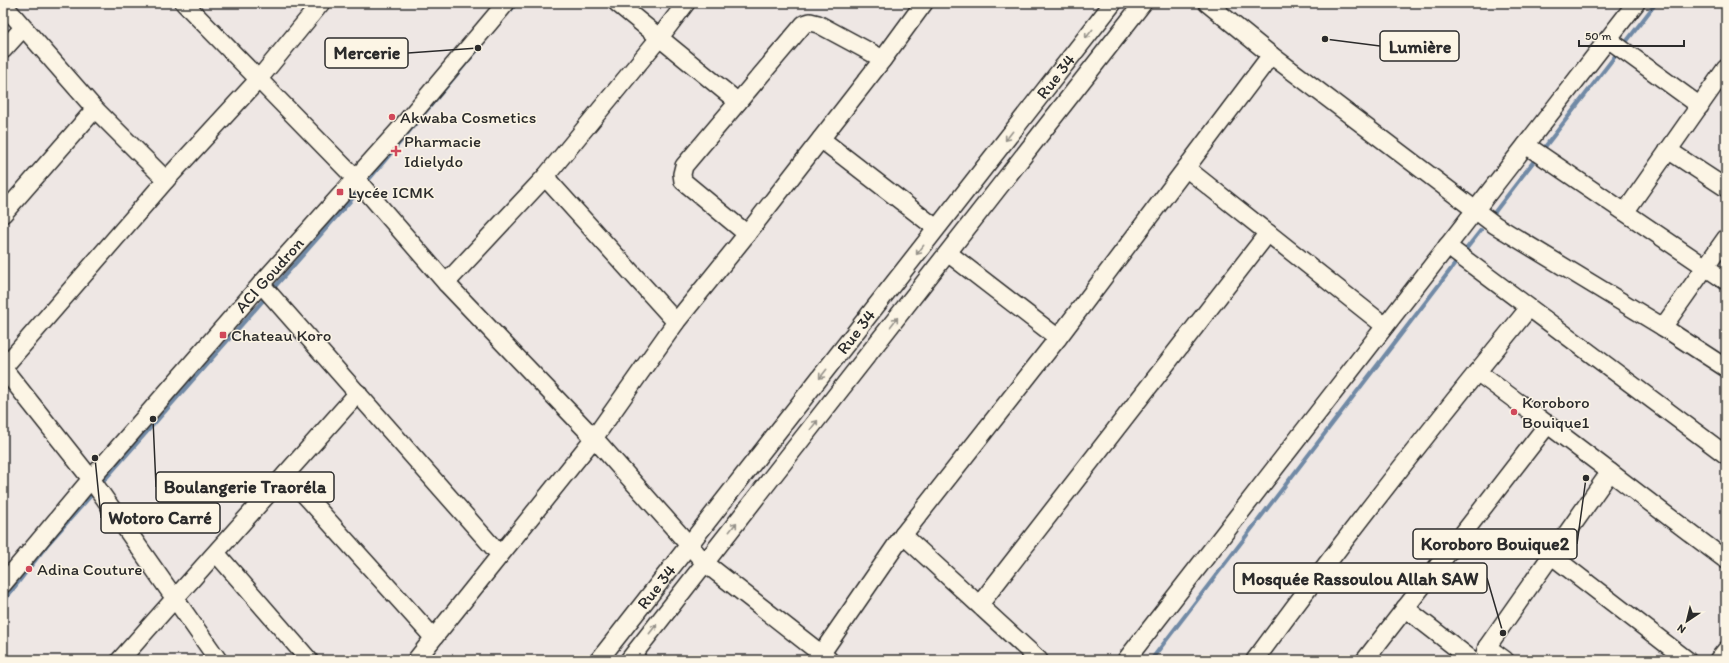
<svg xmlns="http://www.w3.org/2000/svg" width="1729" height="663" viewBox="0 0 1729 663" font-family="Itim,sans-serif">
<rect width="100%" height="100%" fill="#eee7e4"/>
<filter id="ink" filterUnits="userSpaceOnUse"><feTurbulence type="fractalNoise" baseFrequency=".025" numOctaves="2"/><feDisplacementMap in="SourceGraphic" scale="8" xChannelSelector="R" yChannelSelector="G"/><feConvolveMatrix kernelMatrix="1 2 1 2 8 2 1 2 1" color-interpolation-filters="sRGB"/></filter>
<g filter="url(#ink)">
<g fill="none" stroke-linecap="round" stroke-linejoin="round">
<path stroke="#6f89a5" stroke-width="4" d="M 1650,4 L 1651,3
M 511,10 L 516,3
M 1623,46 L 1656,3
M 1541,152 L 1619,51
M 366,183 L 478,49
M 1494,213 L 1537,157
M 1463,253 L 1481,230
M 272,290 L 360,190
M 100,485 L 267,296
M 3,602 L 47,545 L 95,491
M 1151,660 L 1458,260"/>
<g stroke="#2b2b2b" stroke-width="20">
<g id="minor">
<path d="M 184,3 L 356,179 L 446,283 L 594,438 L 705,563 L 829,660"/>
<path d="M 617,3 L 738,102"/>
<path d="M 1207,3 L 1271,55 L 1495,225 L 1663,327 L 1726,368"/>
<path d="M 3,4 L 95,109 L 166,180"/>
<path d="M 1608,39 L 1700,106"/>
<path d="M 3,50 L 23,28"/>
<path d="M 821,139 L 936,228"/>
<path d="M 1526,145 L 1726,281"/>
<path d="M 1668,150 L 1726,188"/>
<path d="M 1186,168 L 1385,326"/>
<path d="M 545,177 L 676,322"/>
<path d="M 1625,212 L 1726,68"/>
<path d="M 3,214 L 95,109"/>
<path d="M 747,234 L 683,181 L 682,174 L 684,166 L 804,24 L 810,22 L 818,24 L 883,59"/>
<path d="M 1447,246 L 1726,455"/>
<path d="M 948,253 L 1058,338"/>
<path d="M 446,283 L 545,177 L 660,37 L 686,3"/>
<path d="M 261,284 L 500,555"/>
<path d="M 1663,327 L 1726,238"/>
<path d="M 3,368 L 166,180 L 258,80 L 321,3"/>
<path d="M 3,368 L 91,479 L 218,660"/>
<path d="M 1477,372 C 1561,433 1643,498 1726,560"/>
<path d="M 286,474 L 433,637"/>
<path d="M 903,535 L 1039,660"/>
<path d="M 216,553 L 309,660"/>
<path d="M 1551,555 L 1687,660"/>
<path id="s1" d="M 3,584 L 91,479 L 261,284 L 399,130 L 506,3"/>
<path d="M 980,604 L 1268,233"/>
<path d="M 1405,608 L 1472,660"/>
<path d="M 1487,647 L 1505,660"/>
<path d="M 120,660 L 358,393"/>
<path d="M 416,660 L 594,438 L 676,322 L 747,234 L 883,59 L 924,3"/>
<path id="s2" d="M 599,660 L 1113,3"/>
<path d="M 629,660 L 1143,3"/>
<path d="M 817,660 L 903,535 L 1058,338 L 1271,55"/>
<path d="M 1126,660 L 1636,3"/>
<path d="M 1255,660 C 1343,540 1435,423 1529,308"/>
<path d="M 1365,660 L 1548,424"/>
<path d="M 1483,660 L 1487,647 L 1610,472"/>
<path d="M 1718,660 L 1726,650"/>
</g>
</g>
<use href="#minor" stroke="#fcf5e5" stroke-width="17"/>
</g>
<defs><path id="oneway-shaft" d="M-6 0H5M1.5-3L5.5 0L1.5 3" fill="none" stroke-width="1.6" stroke-linecap="round" stroke-linejoin="round"/></defs>
<g stroke="#949088">
<use href="#oneway-shaft" transform="translate(1089 34) rotate(128)"/>
<use href="#oneway-shaft" transform="translate(1009 136) rotate(128)"/>
<use href="#oneway-shaft" transform="translate(920 250) rotate(128)"/>
<use href="#oneway-shaft" transform="translate(894 322) rotate(-52)"/>
<use href="#oneway-shaft" transform="translate(823 374) rotate(128)"/>
<use href="#oneway-shaft" transform="translate(814 425) rotate(-52)"/>
<use href="#oneway-shaft" transform="translate(733 527) rotate(-52)"/>
<use href="#oneway-shaft" transform="translate(653 629) rotate(-52)"/>
</g>
</g>
<g fill="#d1495b" stroke="#fcf5e5" stroke-width="1.5">
<circle cx="392" cy="117" r="4"/>
<path d="M394 145h4v4h4v4h-4v4h-4v-4h-4v-4h4z"/>
<rect x="336" y="188" width="8" height="8" rx="2"/>
<rect x="219" y="331" width="8" height="8" rx="2"/>
<circle cx="1514" cy="412" r="4"/>
<circle cx="29" cy="569" r="4"/>
</g>
<g text-anchor="middle" dominant-baseline="central" stroke-width="3" stroke-linejoin="round" paint-order="stroke">
<g font-size="17" fill="#2b2b2b" stroke="#fcf5e5">
<text stroke="none"><textPath href="#s2" startOffset="741">Rue 34</textPath></text>
<text stroke="none"><textPath href="#s1" startOffset="408">ACI Goudron</textPath></text>
<text stroke="none"><textPath href="#s2" startOffset="417">Rue 34</textPath></text>
<text stroke="none"><textPath href="#s2" startOffset="93">Rue 34</textPath></text>
</g>
<g font-size="17" fill="#2b2b2b" stroke="#fcf5e5" text-anchor="start">
<text x="400" y="117">Akwaba Cosmetics</text>
<text x="404" y="141">Pharmacie<tspan x="404" dy="20">Idielydo</tspan></text>
<text x="348" y="192">Lycée ICMK</text>
<text x="231" y="335">Chateau Koro</text>
<text x="1522" y="402">Koroboro<tspan x="1522" dy="20">Bouique1</tspan></text>
<text x="37" y="569">Adina Couture</text>
</g>
</g>
<path fill="none" stroke="#2b2b2b" stroke-width="1.5" d="M1325 39L1380 46M478 48L408 53M153 419L156 487M95 458L101 518M1586 478L1577 544M1503 633L1487 578"/>
<g fill="#2b2b2b" stroke="#fcf5e5" stroke-width="1.5">
<circle cx="1325" cy="39" r="4"/>
<circle cx="478" cy="48" r="4"/>
<circle cx="153" cy="419" r="4"/>
<circle cx="95" cy="458" r="4"/>
<circle cx="1586" cy="478" r="4"/>
<circle cx="1503" cy="633" r="4"/>
</g>
<g fill="#fcf5e5" stroke="#2b2b2b" stroke-width="1.5">
<rect x="1380" y="31" width="79" height="30" rx="4"/>
<rect x="325" y="38" width="83" height="30" rx="4"/>
<rect x="156" y="472" width="178" height="30" rx="4"/>
<rect x="101" y="503" width="119" height="30" rx="4"/>
<rect x="1413" y="529" width="164" height="30" rx="4"/>
<rect x="1234" y="563" width="253" height="30" rx="4"/>
</g>
<g font-size="18" text-anchor="middle" font-weight="bold" fill="#2b2b2b">
<text x="1420" y="53">Lumière</text>
<text x="367" y="59">Mercerie</text>
<text x="245" y="493">Boulangerie Traoréla</text>
<text x="160" y="524">Wotoro Carré</text>
<text x="1495" y="550">Koroboro Bouique2</text>
<text x="1360" y="585">Mosquée Rassoulou Allah SAW</text>
</g>
<rect width="1729" height="663" fill="none" stroke="#fcf5e5" stroke-width="16"/>
<rect x="8" y="8" width="1713" height="647" fill="none" stroke="#2b2b2b" stroke-width="1.5" filter="url(#ink)"/>
<g transform="translate(1687 621) rotate(215)" stroke="#fcf5e5" stroke-width="3" paint-order="stroke">
<path d="M0-3L7 15L0 10L-7 15Z" fill="#2b2b2b"/>
<text y="-6" font-size="11" font-weight="bold" text-anchor="middle" fill="#2b2b2b">N</text>
</g>
<path d="M1579 40v6h105v-6" fill="none" stroke="#2b2b2b" stroke-width="2"/>
<text x="1585" y="40" font-size="12" fill="#2b2b2b" stroke="#fcf5e5" stroke-width="3" paint-order="stroke">50 m</text>
</svg>
